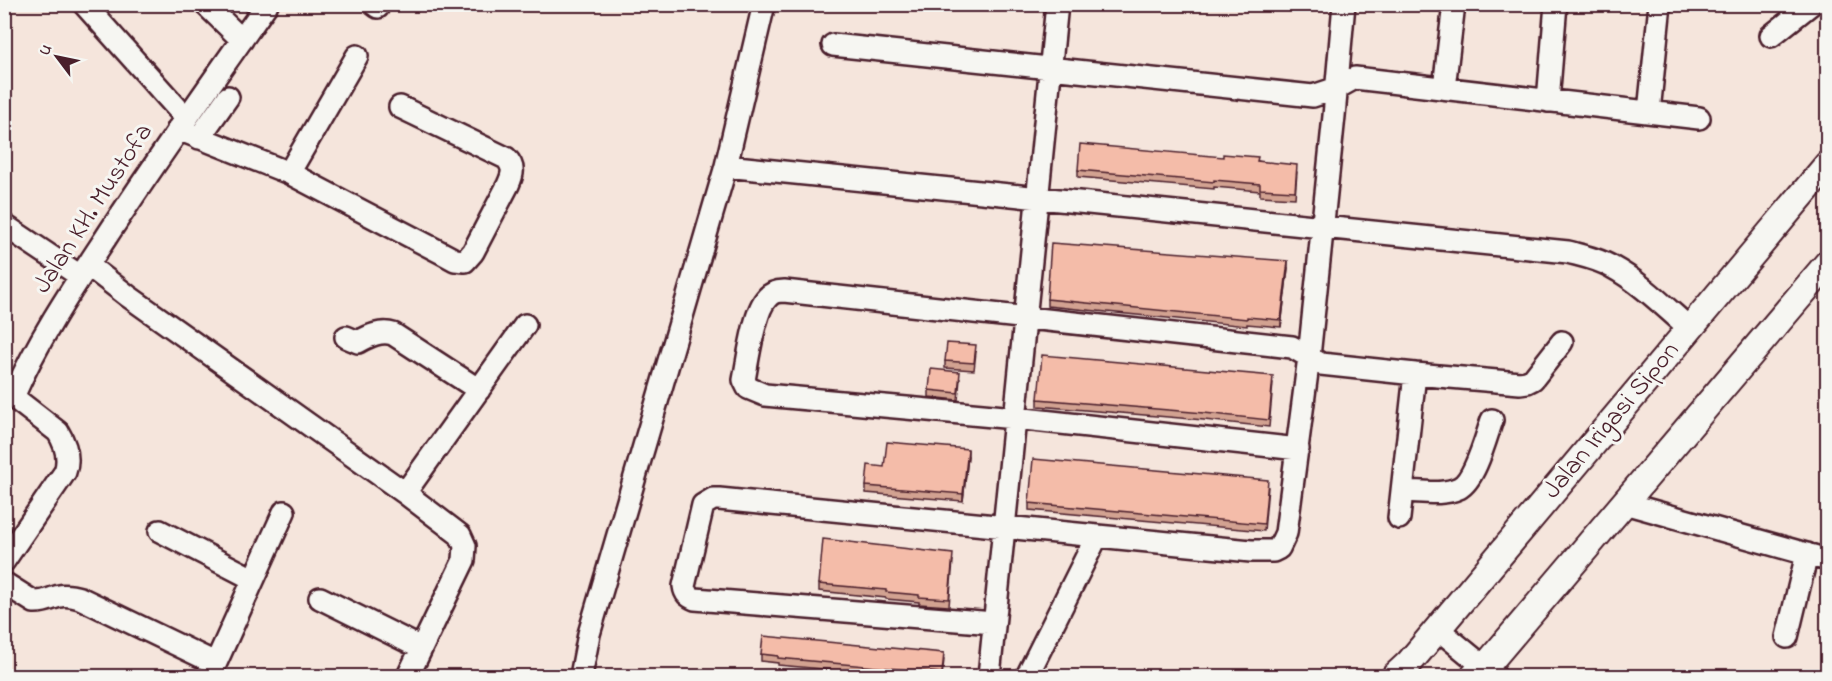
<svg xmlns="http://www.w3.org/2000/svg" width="1832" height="681" viewBox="0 0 1832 681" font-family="'Indie Flower',sans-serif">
<rect width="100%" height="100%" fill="#f5e5dc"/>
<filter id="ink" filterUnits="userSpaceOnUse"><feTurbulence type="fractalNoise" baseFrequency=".0167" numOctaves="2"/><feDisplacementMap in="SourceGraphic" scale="12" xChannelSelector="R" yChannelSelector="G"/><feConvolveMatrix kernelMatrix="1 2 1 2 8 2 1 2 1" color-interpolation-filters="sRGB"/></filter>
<g filter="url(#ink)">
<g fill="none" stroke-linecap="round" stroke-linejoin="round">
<g stroke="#4a1f2b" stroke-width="26">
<path id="minor" d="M 84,4 L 186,118
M 205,4 L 242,40
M 374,4 L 378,7
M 1771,36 L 1811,4
M 833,45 L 1313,96 L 1337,88 L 1355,78 L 1699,118
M 1444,88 L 1454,4
M 1548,101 L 1556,4
M 1649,112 L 1660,4
M 178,129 L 289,173 L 442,253 L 455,260 L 465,261 L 473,252 L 508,185 C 513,174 515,167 506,158 L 400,107
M 199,138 L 228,97
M 726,166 L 1568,252 C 1583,256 1599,259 1612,267 C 1640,282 1665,307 1689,328
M 289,173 L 357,56
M 4,225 L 80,276
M 88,265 L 128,296 L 405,493 L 460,535 L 465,546 L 464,560 L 408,676
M 346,337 L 358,342 C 369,336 381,330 393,334 L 479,390
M 1298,449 L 1015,418 L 765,395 L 748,388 L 744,380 C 748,360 754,311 767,298 C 772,292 777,291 784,291 L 1292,347 L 1321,364 L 1415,374 L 1520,383 L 1527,382 L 1533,379 L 1562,342
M 1402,491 C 1420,491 1442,496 1459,488 C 1475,480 1486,437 1492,420
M 405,493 L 525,325
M 1624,503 L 1828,560
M 1399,518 L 1415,374
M 160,531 L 253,579
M 4,561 L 65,472 C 70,458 66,445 58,432 L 13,397 C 37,341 72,289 105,239 C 157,159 212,82 267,4
M 4,583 L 34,602 C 54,603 54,590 80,598 L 215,663
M 320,598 L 421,648
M 994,623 L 695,599 C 688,596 685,594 684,586 L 703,505 L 713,499 L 719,499 L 1251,551 L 1273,551 L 1279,548 L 1286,533 L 1309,357 L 1334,116 L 1344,4
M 1438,629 L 1495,676
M 1787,637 L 1807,554
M 210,676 L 284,512
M 581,676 L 589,634 L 726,166 L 764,4
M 989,676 L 1057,4
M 1027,676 L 1097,536"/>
</g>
<g stroke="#4a1f2b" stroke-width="30">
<path id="tertiary" d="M 1395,676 L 1409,663 L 1828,164
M 1474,676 L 1485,667 L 1828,263"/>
</g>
<use href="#minor" stroke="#f6f6f2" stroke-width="21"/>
<use href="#tertiary" stroke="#f6f6f2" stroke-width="26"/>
</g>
<path fill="#d2a291" stroke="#4a1f2b" stroke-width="1.5" d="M 1258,161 L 1297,172 L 1295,198 L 1260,196 L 1260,191 L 1214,187 L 1214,189 L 1078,177 L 1078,170 Z
M 1288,268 L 1281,327 L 1247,324 L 1247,326 L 1047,306 L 1047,299 Z
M 976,352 L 974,370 L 945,368 L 945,361 Z
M 960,379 L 958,400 L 929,397 L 929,390 Z
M 1273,383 L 1269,427 L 1204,420 L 1038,406 L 1038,399 Z
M 968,456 L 963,501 L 866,493 L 866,486 L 884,467 Z
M 1268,487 L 1264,531 L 1029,510 L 1029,503 Z
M 953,561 L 949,606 L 919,604 L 919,602 L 886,599 L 886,598 L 819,591 L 819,584 Z
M 761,654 L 944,660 L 942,676 L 900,676 L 778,665 L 778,663 L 761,661 Z"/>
<path fill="#ab8476" stroke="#4a1f2b" stroke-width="1.5" d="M 1288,261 L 1288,268 L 1281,327 L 1281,320 Z
M 968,449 L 968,456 L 963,501 L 963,494 Z"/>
<path fill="#f4bca9" stroke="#4a1f2b" stroke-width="1.5" d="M 1080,144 L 1223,157 L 1223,154 L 1258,157 L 1257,161 L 1297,165 L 1295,191 L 1260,189 L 1260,184 L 1214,180 L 1214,182 L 1078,170 Z
M 1051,243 L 1288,261 L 1281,320 L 1247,317 L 1247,319 L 1047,299 Z
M 947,343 L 976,345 L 974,363 L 945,361 Z
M 1042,355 L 1273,376 L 1269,420 L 1204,413 L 1038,399 Z
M 931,369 L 960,372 L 958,393 L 929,390 Z
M 887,442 L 968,449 L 963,494 L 866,486 L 868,465 L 884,467 Z
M 1033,459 L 1268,480 L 1264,524 L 1029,503 Z
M 823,539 L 953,554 L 949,599 L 919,597 L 919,595 L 886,592 L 886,590 L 819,584 Z
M 763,636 L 944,653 L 942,673 L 778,658 L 778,656 L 761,654 Z"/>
</g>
<g text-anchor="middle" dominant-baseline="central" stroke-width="6" stroke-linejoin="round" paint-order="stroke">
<g font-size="26" fill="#4a1f2b" stroke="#f6f6f2">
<text transform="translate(94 209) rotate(-57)">Jalan KH. Mustofa</text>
<text transform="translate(1612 421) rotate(-50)">Jalan Irigasi Sipon</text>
</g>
</g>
<rect width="1832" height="681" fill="none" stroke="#f6f6f2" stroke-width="24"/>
<rect x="12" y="12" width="1808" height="657" fill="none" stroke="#4a1f2b" stroke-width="2" filter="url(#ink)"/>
<g transform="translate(57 57) rotate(302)" stroke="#f6f6f2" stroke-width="4.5" paint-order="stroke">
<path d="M0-4.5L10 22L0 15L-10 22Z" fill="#4a1f2b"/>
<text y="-9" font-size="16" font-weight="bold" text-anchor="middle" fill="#4a1f2b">U</text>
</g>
</svg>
